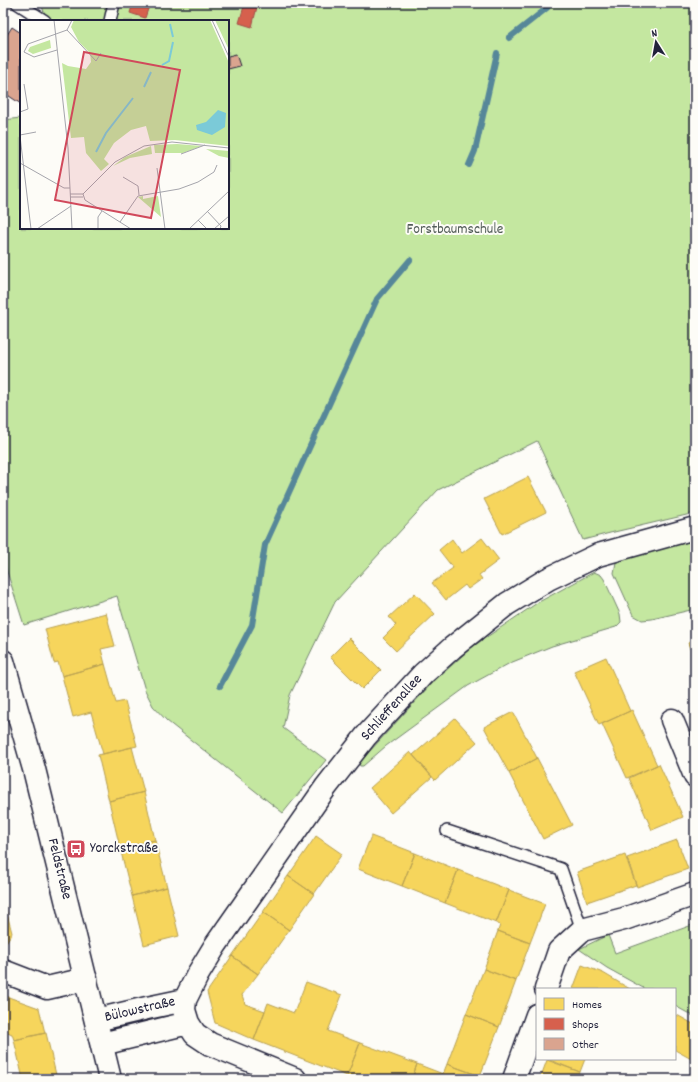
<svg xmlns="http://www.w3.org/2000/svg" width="698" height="1082" viewBox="0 0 698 1082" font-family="Dekko,sans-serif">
<rect width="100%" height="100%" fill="#fdfcf7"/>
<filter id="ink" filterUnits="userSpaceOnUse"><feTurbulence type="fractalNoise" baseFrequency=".025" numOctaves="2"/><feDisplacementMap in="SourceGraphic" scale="8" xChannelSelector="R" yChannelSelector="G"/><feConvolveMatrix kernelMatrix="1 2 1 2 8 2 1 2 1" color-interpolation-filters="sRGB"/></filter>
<g filter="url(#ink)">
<path fill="#c4e7a0" stroke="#73846e" d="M 41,3 L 695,3 L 695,513 L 610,533 L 583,540 L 537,441 L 438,490 L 335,602 L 290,695 L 283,728 L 326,760 L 283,813 L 167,721 L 153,706 L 145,690 L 117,596 L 24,625 L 3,559 L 3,120 L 21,118 L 21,228 L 228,228 L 228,21 L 47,21 Z
M 695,539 L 695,609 L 652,619 L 642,620 L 633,615 L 614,573 L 616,562 L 619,560 Z
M 594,572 L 601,575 L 604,579 L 620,614 L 621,622 L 616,627 L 552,646 L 510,663 L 468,686 L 386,746 L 363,766 L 360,766 L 359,763 L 431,684 L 472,647 L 537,603 Z
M 695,924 L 695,1017 L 675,1006 L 675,989 L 645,989 L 607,968 L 579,949 L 608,935 L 615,953 Z"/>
<path fill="#f6d55c" stroke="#b69f52" d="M 528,477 L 546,512 L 502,534 L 484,499 Z
M 482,538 L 499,560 L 479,575 L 482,579 L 468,589 L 465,585 L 446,600 L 432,583 L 453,568 L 439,550 L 452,539 L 462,553 Z
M 415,593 L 435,614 L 396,651 L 383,638 L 396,625 L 389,617 Z
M 106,613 L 115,646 L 101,649 L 105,664 L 62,676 L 58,662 L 54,663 L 45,629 Z
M 349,638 L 381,670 L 362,689 L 330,657 Z
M 695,640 L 695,663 L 688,643 Z
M 606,657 L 630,711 L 599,725 L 574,671 Z
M 105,664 L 116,703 L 125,701 L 137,746 L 103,754 L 91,712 L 73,717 L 62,676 Z
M 632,710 L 657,765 L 627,778 L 602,724 Z
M 513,712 L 537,758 L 509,773 L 484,727 Z
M 455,718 L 477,742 L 435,780 L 413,755 Z
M 132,747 L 144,792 L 109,801 L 98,755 Z
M 410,752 L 432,777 L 391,813 L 370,788 Z
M 537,758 L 572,825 L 543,839 L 509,773 Z
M 659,764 L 683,817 L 652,830 L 629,778 Z
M 144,792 L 155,840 L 120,848 L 109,801 Z
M 316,836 L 342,854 L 314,894 L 288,876 Z
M 371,836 L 415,853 L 402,886 L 358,869 Z
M 155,840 L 167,887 L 132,896 L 120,848 Z
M 677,840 L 688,869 L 637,887 L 627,858 Z
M 415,853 L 458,870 L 445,903 L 402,886 Z
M 625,855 L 636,885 L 587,902 L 577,872 Z
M 458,870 L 509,890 L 496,923 L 445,903 Z
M 288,876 L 314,894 L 289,930 L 263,912 Z
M 167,887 L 179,936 L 144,945 L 132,896 Z
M 509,890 L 545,904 L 530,943 L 498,931 L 500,925 L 496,923 Z
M 3,898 L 12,933 L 5,944 L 3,943 Z
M 263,912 L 289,930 L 258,974 L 232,956 Z
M 498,931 L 530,943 L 516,981 L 484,969 Z
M 232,956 L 258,974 L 242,995 L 245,1004 L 265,1011 L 254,1040 L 215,1023 L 207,992 Z
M 582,965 L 603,973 L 630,989 L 573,989 Z
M 484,969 L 516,981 L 499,1027 L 466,1014 Z
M 306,982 L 342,995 L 328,1031 L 360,1043 L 347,1076 L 254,1040 L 268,1003 L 294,1013 Z
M 3,995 L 39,1008 L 45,1033 L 14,1040 L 12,1034 L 3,1030 Z
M 466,1014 L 499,1027 L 480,1076 L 447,1064 Z
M 677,1015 L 695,1025 L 695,1061 L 675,1050 L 675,1019 Z
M 46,1033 L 57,1079 L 23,1079 L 14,1040 Z
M 360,1043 L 417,1064 L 412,1079 L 356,1079 L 347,1076 Z
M 547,1059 L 585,1059 L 580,1072 Z
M 547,1060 L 580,1072 L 577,1079 L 540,1079 Z
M 417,1064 L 443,1074 L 447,1064 L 480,1076 L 479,1079 L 412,1079 Z"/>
<path fill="#d6604d" stroke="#a04d48" d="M 133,3 L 150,3 L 145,18 L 130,13 Z
M 245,3 L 258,3 L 252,27 L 239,23 Z"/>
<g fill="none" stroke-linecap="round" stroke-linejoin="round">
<path stroke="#578799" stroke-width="6" d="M 509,38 L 547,8
M 469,165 L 475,151 L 497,53
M 220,686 L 252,625 L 265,545 L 377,299 L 410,260"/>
</g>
<path fill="#daa48f" stroke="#22223b" d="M 12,27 L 21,33 L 21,104 L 3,92 L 3,41 Z
M 236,54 L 240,66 L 228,69 L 228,56 Z"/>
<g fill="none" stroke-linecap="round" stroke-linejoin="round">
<g stroke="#22223b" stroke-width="14">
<path id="lane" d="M 17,3 L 45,21
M 110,21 L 114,3
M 447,831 L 561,869 L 582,930"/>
</g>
<g stroke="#22223b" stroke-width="25">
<path id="street" d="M 672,720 L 695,776
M 3,971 L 47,988 L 86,979
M 546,989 L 559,951 L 582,930 L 624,919 L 695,894
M 96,1020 L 147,1008 L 185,1000
M 102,1044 L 188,1023
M 295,1079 L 210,1044 L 195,1034 L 188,1023 L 184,1010 L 185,1000 L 198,974 L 215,946 L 326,787 L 366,736 L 423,674 L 452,648 L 507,604 L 548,579 L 598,555 L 695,528
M 514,1079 L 537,1015"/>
</g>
<g stroke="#22223b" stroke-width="25">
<path id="secondary" d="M 3,661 L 34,769 L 110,1079"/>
</g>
<use href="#lane" stroke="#fdfcf7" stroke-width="11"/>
<use href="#street" stroke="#fdfcf7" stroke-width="22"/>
<use href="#secondary" stroke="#fdfcf7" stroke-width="22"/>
</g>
</g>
<defs>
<g id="bus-square" transform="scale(1)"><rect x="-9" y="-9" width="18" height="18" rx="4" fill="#d1495b" stroke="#fdfcf7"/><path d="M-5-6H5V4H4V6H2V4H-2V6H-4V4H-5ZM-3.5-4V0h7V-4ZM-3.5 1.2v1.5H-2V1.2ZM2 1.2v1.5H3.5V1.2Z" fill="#fff"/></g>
</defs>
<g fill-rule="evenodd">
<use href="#bus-square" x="76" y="849"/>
</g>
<g text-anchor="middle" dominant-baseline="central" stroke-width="4" stroke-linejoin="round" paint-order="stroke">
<g font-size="15" fill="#535d59" stroke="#fdfcf7">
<text x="455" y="230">Forstbaumschule</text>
</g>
<g font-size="15" fill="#22223b" stroke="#fdfcf7">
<text transform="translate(392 708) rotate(-48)">Schlieffenallee</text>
<text transform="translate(59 869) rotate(76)">Feldstraße</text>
<text transform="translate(140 1010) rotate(-13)">Bülowstraße</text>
</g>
<g font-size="15" fill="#22223b" stroke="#fdfcf7" text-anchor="start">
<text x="90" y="849">Yorckstraße</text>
</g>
</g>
<g transform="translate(20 20)">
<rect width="209" height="209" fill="#fdfcf7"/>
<path d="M 54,0 L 190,0 L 209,43 L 209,126 L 155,120 L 130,121 L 126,106 L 111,110 L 94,123 L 84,139 L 89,144 L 81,151 L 66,133 L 64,117 L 51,118 L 42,43 L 48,46 L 66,49 L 71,42 L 70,33 L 59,22 L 51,7 ZM 195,0 L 209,0 L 209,30 ZM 30,20 L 31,28 L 13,34 L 8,31 L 10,27 ZM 157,124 L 182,126 L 163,133 L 135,133 L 134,125 ZM 131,126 L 132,134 L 110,138 L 93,146 L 105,137 ZM 186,129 L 209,131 L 209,138 L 199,136 ZM 123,176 L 123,179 L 138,176 L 141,197 L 118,177 Z" fill="#c4e7a0"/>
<path d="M 198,90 L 206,93 L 205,107 L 192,115 L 177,110 L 176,105 L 186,102 Z" fill="#7bcad8"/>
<path fill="none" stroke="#7bcad8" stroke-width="2" d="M 150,4 L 153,17M 142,45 L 149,41 L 153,22M 124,67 L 131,52M 76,132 L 86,113 L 113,78"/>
<path fill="none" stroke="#a5a5ac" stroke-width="1" d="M 34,0 L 48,128 L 52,209M 192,0 L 209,37M 47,10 L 76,41 L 81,33M 4,32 L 8,24 L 47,10 L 52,0M 4,32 L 14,37 L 37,30M 0,92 L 8,89 L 4,64M 0,115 L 16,112M 0,116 L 11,209M 161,134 L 185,125M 0,143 L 44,168 L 50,168M 137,148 L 145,209M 103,157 L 118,166 L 119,175M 50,174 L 63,174M 63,174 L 95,142 L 124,126 L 152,122 L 209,128M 63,174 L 65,180 L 111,209M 50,177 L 63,177M 187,191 L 201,206 L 200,209M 178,200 L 187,209M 100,202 L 118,176 L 159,169 L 178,162 L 194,152 L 197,145M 17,209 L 51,186M 78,209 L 78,197 L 82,191M 169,209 L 209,171M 194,209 L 209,196"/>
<path fill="#d1495b" fill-opacity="0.15" stroke="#d1495b" stroke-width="2" d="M 64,32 L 160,50 L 131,198 L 35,180 Z"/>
<rect width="209" height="209" fill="none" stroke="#22223b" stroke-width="2"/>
</g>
<rect width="698" height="1082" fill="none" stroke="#fdfcf7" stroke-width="16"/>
<rect x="8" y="8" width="682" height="1066" fill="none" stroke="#22223b" stroke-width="1.5" filter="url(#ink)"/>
<rect x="536" y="988" width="140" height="72" fill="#fdfcf7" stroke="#a5a5ac"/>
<rect x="544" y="998" width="20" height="12" fill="#f6d55c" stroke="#a5a5ac"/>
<text x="572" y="1008" font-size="12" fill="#22223b">Homes</text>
<rect x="544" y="1018" width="20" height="12" fill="#d6604d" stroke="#a5a5ac"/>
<text x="572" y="1028" font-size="12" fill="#22223b">Shops</text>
<rect x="544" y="1038" width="20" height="12" fill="#daa48f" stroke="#a5a5ac"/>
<text x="572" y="1048" font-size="12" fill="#22223b">Other</text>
<g transform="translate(656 42) rotate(349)" stroke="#fdfcf7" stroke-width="3" paint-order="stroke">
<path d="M0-3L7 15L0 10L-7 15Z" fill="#22223b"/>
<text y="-6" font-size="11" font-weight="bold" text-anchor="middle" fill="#22223b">N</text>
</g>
</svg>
